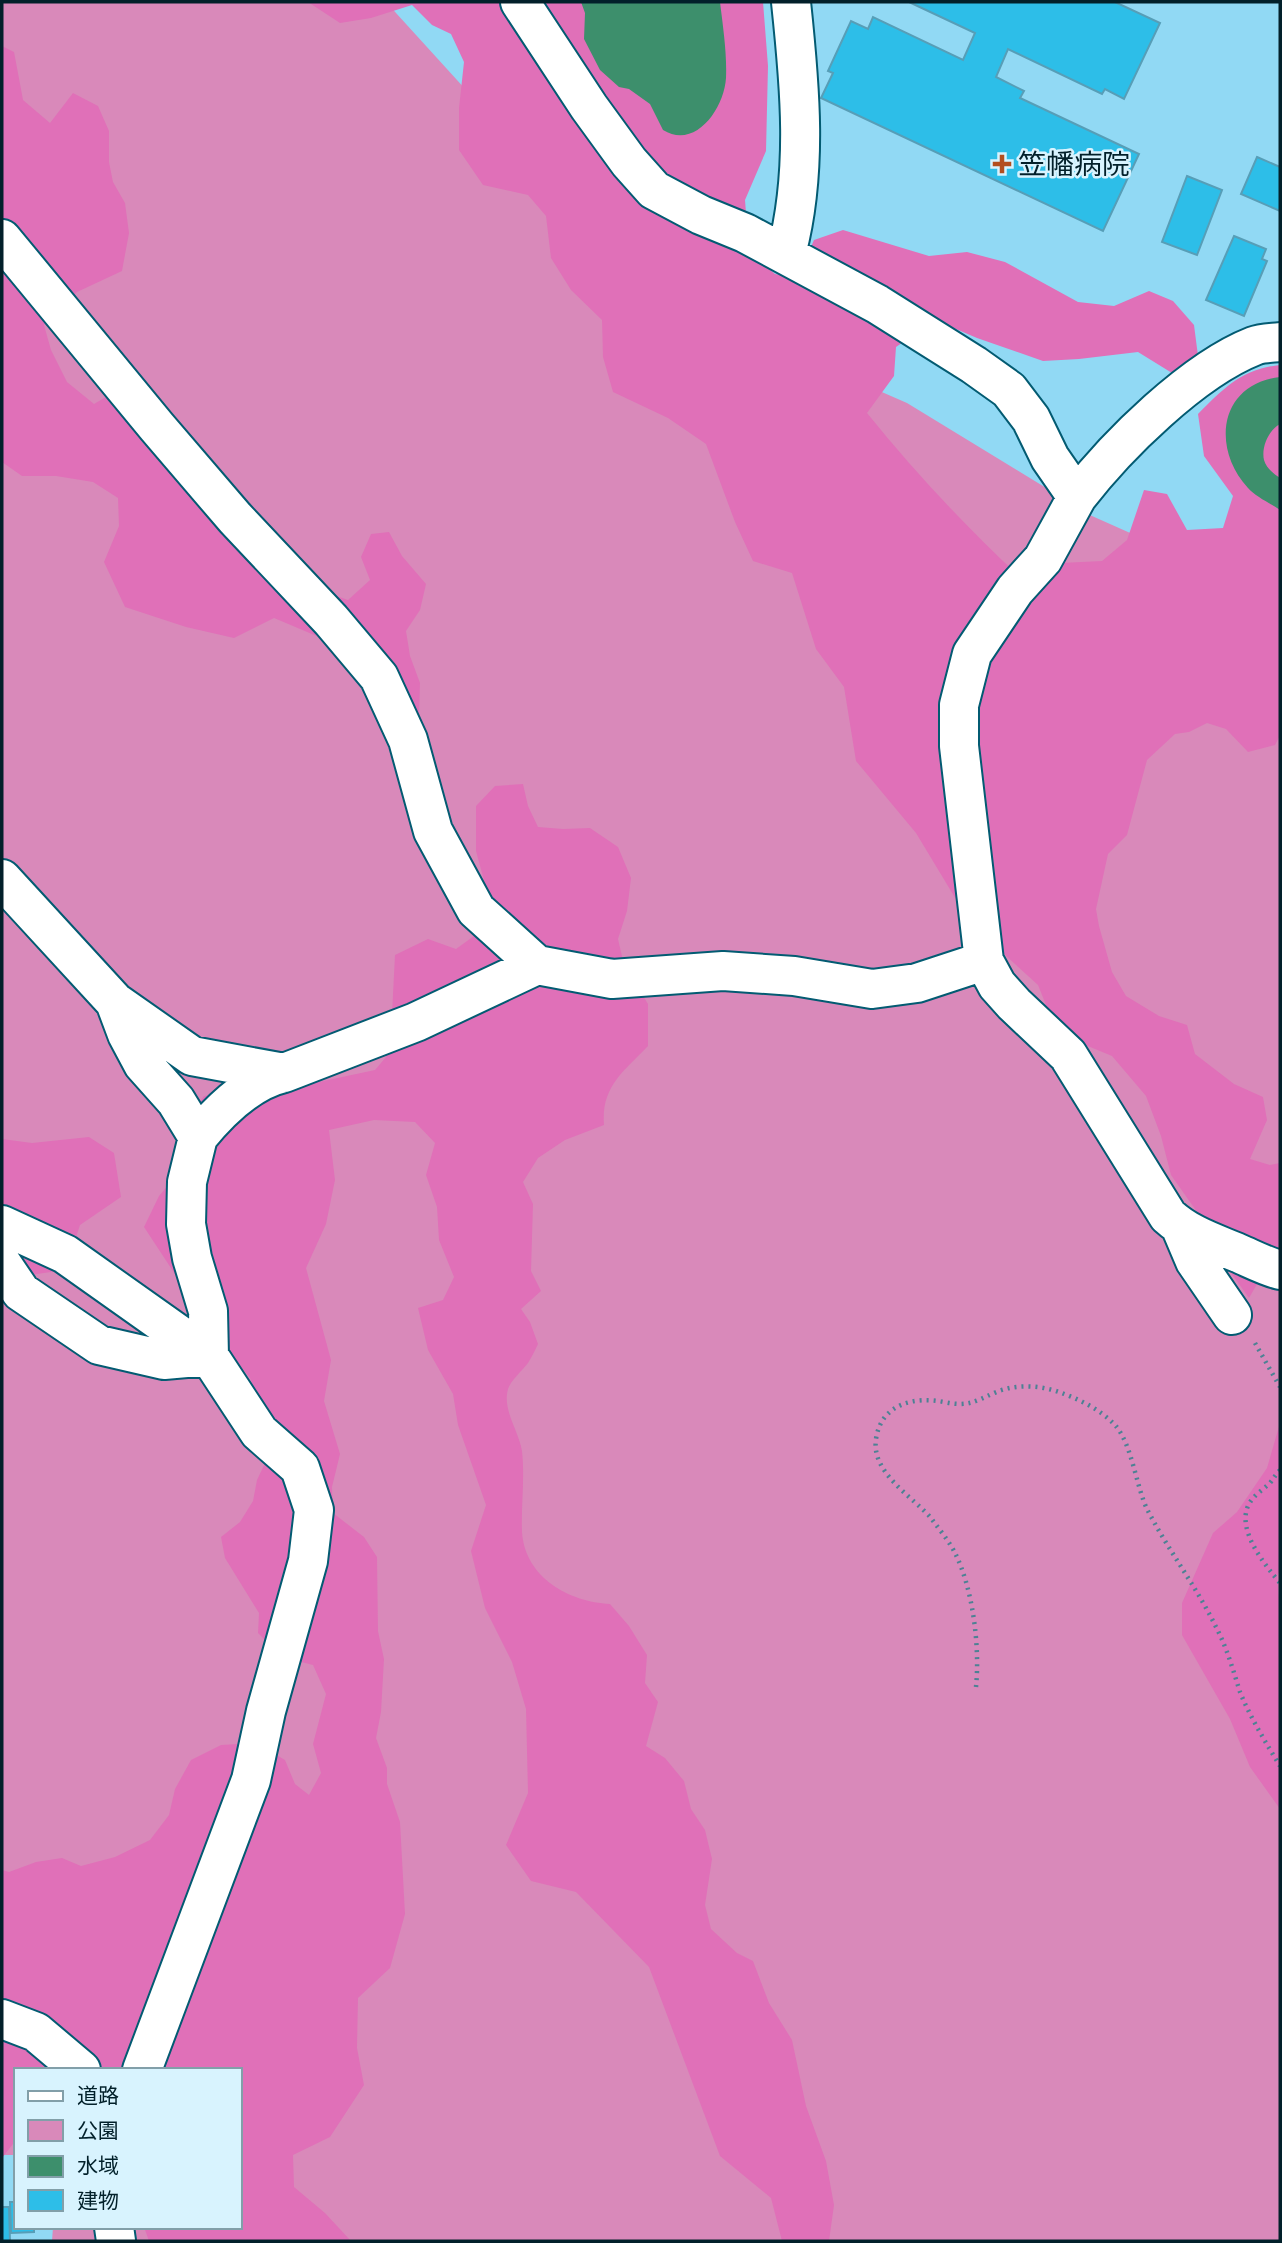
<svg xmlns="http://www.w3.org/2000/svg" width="1282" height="2243" viewBox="0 0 1282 2243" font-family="Jost,'Noto Sans JP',sans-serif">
<rect width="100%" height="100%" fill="#91d9f4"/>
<path fill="#d989ba" d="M 2,2 L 386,2 L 648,290 L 907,403 L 1092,516 L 1256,589 L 1280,588 L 1280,2241 L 52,2241 L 53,2227 L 240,2227 L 240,2070 L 16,2070 L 16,2155 L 2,2155 Z"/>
<path fill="#e070b8" d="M 308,2 L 763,2 L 768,66 L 766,151 L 745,200 L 749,252 L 775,274 L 798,278 L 814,240 L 843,230 L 929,256 L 967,252 L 1005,262 L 1078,302 L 1114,306 L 1149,291 L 1173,301 L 1194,325 L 1198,356 L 1172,373 L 1138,352 L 1079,359 L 1043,361 L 977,338 L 935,320 L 896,347 L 894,376 L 867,413 C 914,471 964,525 1019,576 L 1061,563 L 1102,561 L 1127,540 L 1144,490 L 1167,494 L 1187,530 L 1223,528 L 1233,496 L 1204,456 L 1198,414 C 1224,388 1242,369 1280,365 L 1280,735 L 1275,745 L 1248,752 L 1226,729 L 1207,723 L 1189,732 L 1175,734 L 1147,760 L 1127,835 L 1108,854 L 1096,909 L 1099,926 L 1112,972 L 1126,996 L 1159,1016 L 1187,1025 L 1195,1054 L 1234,1084 L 1263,1097 L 1267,1120 L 1250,1159 L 1270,1165 L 1280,1163 L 1280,1244 L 1249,1298 L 1221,1259 L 1202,1219 L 1171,1175 L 1161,1136 L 1146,1096 L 1112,1056 L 1078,1042 L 1050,1015 L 1038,985 L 982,934 L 954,896 L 916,833 L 856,761 L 844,687 L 816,649 L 792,573 L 753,561 L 735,522 L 706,444 L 668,418 L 613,392 L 603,357 L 602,320 L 571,290 L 551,258 L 546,216 L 528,195 L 483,185 L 459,150 L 459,108 L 464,62 L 451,34 L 432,25 L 412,5 L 371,18 L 340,23 Z
M 2,46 L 14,52 L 23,100 L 50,123 L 73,93 L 98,106 L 109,131 L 109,162 L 113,182 L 125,203 L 129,233 L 122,271 L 77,292 L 44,325 L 51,350 L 67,382 L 94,404 L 111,394 L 177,470 L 185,491 L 328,593 L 348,600 L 370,580 L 361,557 L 371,534 L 389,532 L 402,556 L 426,584 L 420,610 L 406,631 L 410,656 L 420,683 L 419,717 L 387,724 L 359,680 L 319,637 L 274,618 L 234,638 L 186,627 L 125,607 L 104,562 L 119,526 L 118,498 L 93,482 L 56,476 L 22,476 L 2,462 Z
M 523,784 L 528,806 L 538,827 L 563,829 L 590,828 L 618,847 L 631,878 L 627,911 L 618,939 L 624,965 L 648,1004 L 648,1046 C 623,1072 601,1087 604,1125 L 565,1140 L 538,1158 L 523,1182 L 533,1204 L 531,1271 L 541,1291 L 521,1309 L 530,1322 L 538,1344 C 535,1350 532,1357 528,1363 C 522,1371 511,1380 508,1389 C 502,1410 519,1431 522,1451 C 525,1479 521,1505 522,1532 C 525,1578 570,1602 610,1604 L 629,1626 L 647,1655 L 645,1683 L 658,1702 L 646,1746 L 665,1758 L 684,1781 L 691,1809 L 705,1830 L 712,1859 L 705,1905 L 711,1929 L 737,1953 L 753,1961 L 769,2003 L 792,2040 L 806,2106 L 826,2161 L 834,2205 L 829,2241 L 782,2241 L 771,2198 L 720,2156 L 649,1967 L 576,1892 L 531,1881 L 506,1845 L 528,1793 L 526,1709 L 512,1662 L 485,1608 L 471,1551 L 486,1505 L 458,1425 L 453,1394 L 428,1350 L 418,1308 L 443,1300 L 454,1277 L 439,1240 L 437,1207 L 426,1175 L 435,1143 L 415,1122 L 374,1120 L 329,1130 L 335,1180 L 326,1224 L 306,1268 L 331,1360 L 324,1401 L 340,1454 L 332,1487 L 333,1513 L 364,1537 L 377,1557 L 378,1631 L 384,1659 L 381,1712 L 376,1738 L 387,1768 L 387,1784 L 400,1822 L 405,1914 L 390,1968 L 358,1998 L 357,2048 L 364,2085 L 330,2137 L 293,2155 L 294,2187 L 325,2213 L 351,2241 L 149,2241 L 144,2227 L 240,2227 L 240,2070 L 16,2070 L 16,2140 L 2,2158 L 2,1870 L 9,1872 L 36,1862 L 62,1858 L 81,1866 L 115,1857 L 150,1840 L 169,1815 L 175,1789 L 191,1760 L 221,1745 L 256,1743 L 285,1760 L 295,1784 L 309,1795 L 321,1773 L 313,1744 L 326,1694 L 313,1665 L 282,1657 L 258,1633 L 259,1613 L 225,1558 L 221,1537 L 240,1522 L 253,1501 L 257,1480 L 275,1442 L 250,1378 L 211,1329 L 144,1227 L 159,1196 L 187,1163 L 184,1123 L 204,1096 L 278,1085 L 314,1083 L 375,1070 L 386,1057 L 392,1014 L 395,955 L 428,939 L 456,949 L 474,936 L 491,906 L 476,851 L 476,806 L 495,786 Z
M 89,1137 L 114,1153 L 121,1197 L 80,1225 L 65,1270 L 2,1279 L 2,1139 L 32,1143 Z
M 1280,1423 L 1280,1570 L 1277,1576 L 1280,1609 L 1280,1809 L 1250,1767 L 1230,1719 L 1182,1635 L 1182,1603 L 1213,1533 L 1237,1512 L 1267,1468 Z"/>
<path fill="#3d8f6c" d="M 581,2 L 720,2 C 723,27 727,53 726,78 C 724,109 695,150 663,130 L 650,104 L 629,89 L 619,87 L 600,70 L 584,39 L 585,13 Z
M 1280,377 L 1280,424 C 1269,430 1261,447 1264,460 C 1266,468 1274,474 1280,478 L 1280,510 C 1270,503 1256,497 1248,488 C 1211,448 1219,384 1280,377 Z"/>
<path fill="#2dbee8" stroke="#579eb7" stroke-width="2" d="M 909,2 L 1115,2 L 1160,23 L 1124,99 L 1105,89 L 1102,94 L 1008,49 L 996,77 L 1024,91 L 1020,98 L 1139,154 L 1103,231 L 821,98 L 833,73 L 828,71 L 851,21 L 868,29 L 873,17 L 963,60 L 975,33 Z
M 1257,157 L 1280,167 L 1280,211 L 1241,194 Z
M 1187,176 L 1222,190 L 1197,255 L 1162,242 Z
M 1234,236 L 1266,249 L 1262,259 L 1267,261 L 1244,316 L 1206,300 Z
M 10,2202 L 16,2202 L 16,2227 L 34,2227 L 34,2232 L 11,2233 Z
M 2,2207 L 9,2207 L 10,2241 L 2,2241 Z"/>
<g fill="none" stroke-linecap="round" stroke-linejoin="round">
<g stroke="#035b72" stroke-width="42">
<path id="minor" d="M 520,2 L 589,107 L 629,162 L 654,190 L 701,215 L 745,233 L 877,304 L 974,365 L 1009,390 L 1031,419 L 1050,458 L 1077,497 C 1117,445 1193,370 1254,346 C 1262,343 1272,343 1280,342
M 2,239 L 157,427 L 235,518 L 331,620 L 379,677 L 408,740 L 433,831 L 476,910 L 537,965 L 612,979 L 723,971 L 794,976 L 872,989 L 917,983 L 984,961
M 786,254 C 808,172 800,86 791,2
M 1077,497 L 1043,559 L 1015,590 L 972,654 L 959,705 L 959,746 L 984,961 L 997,985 L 1014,1004 L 1068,1055 L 1168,1216 C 1189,1235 1212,1242 1238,1253 C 1252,1259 1265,1266 1280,1270
M 2,879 L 115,1002 L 192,1056 L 284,1073 L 416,1022 L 537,965
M 198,1137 C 220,1110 249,1081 284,1073
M 2,1225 L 65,1254 L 209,1356 L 259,1432 L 300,1468 L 314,1510 L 308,1561 L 266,1711 L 251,1780 L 142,2070
M 1181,1228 L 1195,1261 L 1232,1315
M 2,1264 L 21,1292 L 99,1345 L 164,1360 L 209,1356 L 208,1311 L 192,1258 L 186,1224 L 187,1182 L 198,1137 L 176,1101 L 143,1064 L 127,1034 L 115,1002
M 2,2019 L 36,2032 L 81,2070
M 114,2227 L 116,2241"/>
</g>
<path stroke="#4d8194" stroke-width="4.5" stroke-dasharray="2 5" stroke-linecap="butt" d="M 1255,1343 L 1280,1387
M 1280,1470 C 1276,1474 1274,1478 1270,1483 C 1263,1490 1253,1495 1248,1506 C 1237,1531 1265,1565 1280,1583
M 976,1687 C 980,1647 973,1589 955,1553 C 949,1541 939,1529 931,1518 C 912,1496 871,1473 876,1439 C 881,1404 914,1396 944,1402 C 968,1407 974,1402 994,1393 C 1014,1384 1036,1385 1056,1391 C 1077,1398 1100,1409 1115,1425 C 1132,1444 1136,1486 1147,1509 C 1168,1550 1196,1586 1216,1627 C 1227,1648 1233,1670 1240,1692 C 1250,1717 1266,1743 1280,1766"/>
<use href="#minor" stroke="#fff" stroke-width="38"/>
</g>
<path fill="#b34e1e" stroke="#d8f3fe" stroke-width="2.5" d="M998.5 153.5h7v7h7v7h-7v7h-7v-7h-7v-7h7z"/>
<g text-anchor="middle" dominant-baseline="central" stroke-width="5" stroke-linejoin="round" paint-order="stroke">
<g font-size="28" fill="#02202a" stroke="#d8f3fe" text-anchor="start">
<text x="1018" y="164">笠幡病院</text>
</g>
</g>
<rect width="1282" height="2243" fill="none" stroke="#02202a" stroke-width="7"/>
<rect x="14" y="2068" width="228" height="161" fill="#d8f3fe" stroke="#829fa9" stroke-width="2"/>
<rect x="28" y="2091" width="35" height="10" fill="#ffffff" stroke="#829fa9" stroke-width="2"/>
<text x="77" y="2103" font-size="21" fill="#02202a">道路</text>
<rect x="28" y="2120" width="35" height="21" fill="#d989ba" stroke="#829fa9" stroke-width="2"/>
<text x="77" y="2138" font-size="21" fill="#02202a">公園</text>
<rect x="28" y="2156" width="35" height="21" fill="#3d8f6c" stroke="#829fa9" stroke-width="2"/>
<text x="77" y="2173" font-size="21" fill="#02202a">水域</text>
<rect x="28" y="2190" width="35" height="21" fill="#2dbee8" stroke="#829fa9" stroke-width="2"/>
<text x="77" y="2208" font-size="21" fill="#02202a">建物</text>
</svg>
